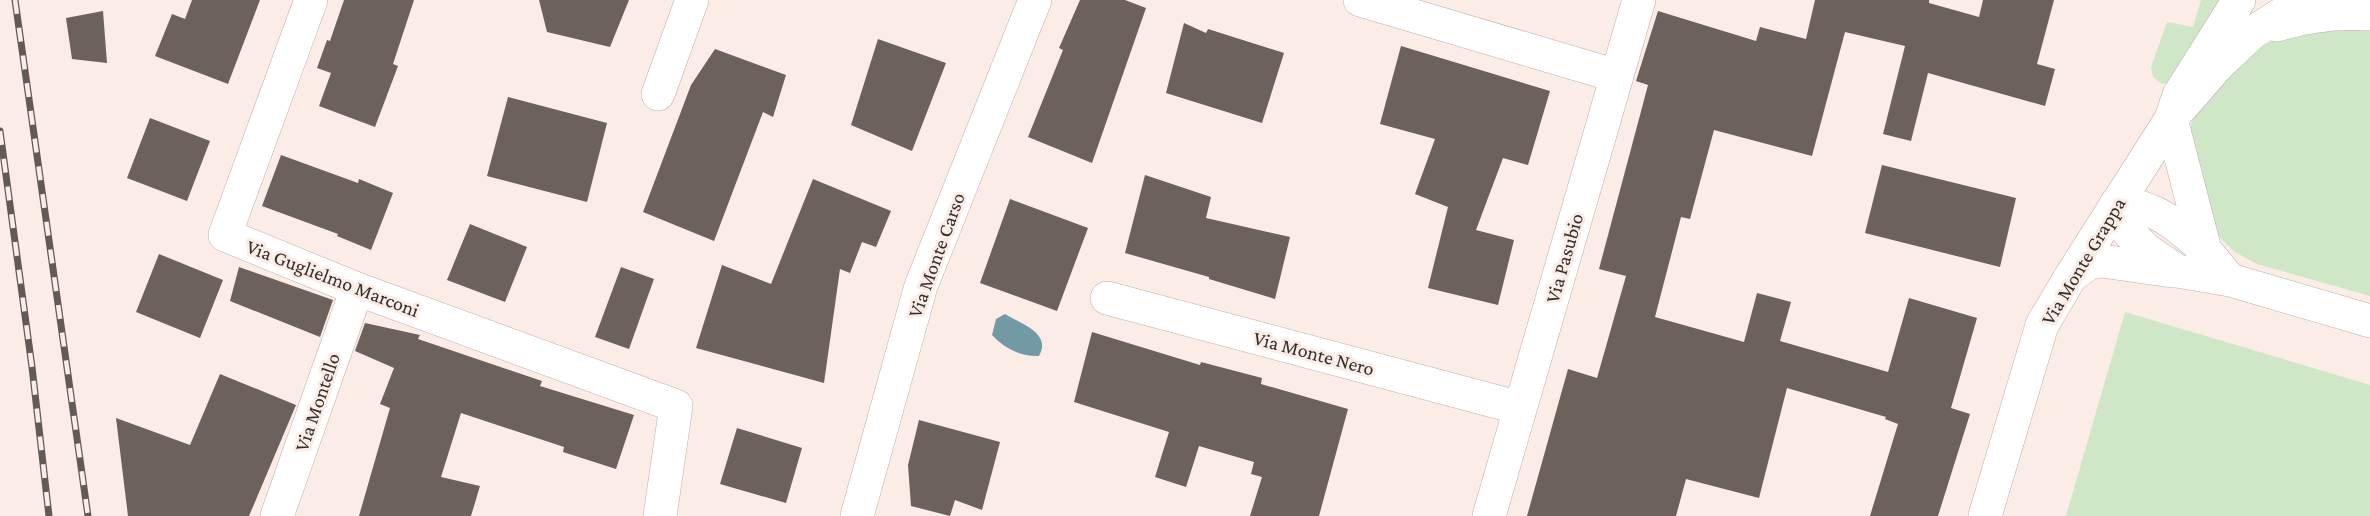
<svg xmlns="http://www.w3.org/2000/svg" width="2370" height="516" viewBox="0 0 2370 516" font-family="'Crimson Pro',serif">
<rect width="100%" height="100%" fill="#fbede5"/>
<path fill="#cfe6c7" d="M 2201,0 L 2224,0 L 2174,81 L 2162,84 L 2153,77 L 2151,67 L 2167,22 L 2193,27 Z
M 2370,25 L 2370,296 L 2257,264 L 2235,252 L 2221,239 L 2210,225 L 2190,128 C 2202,95 2256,42 2292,32 C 2315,26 2346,27 2370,25 Z
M 2125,312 L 2370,385 L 2370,516 L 2066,516 Z"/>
<path fill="#719aa5" d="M 1005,314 C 1021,324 1052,333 1039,356 C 1021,357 1004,348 992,335 L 996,319 Z"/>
<path fill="#6d615b" d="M 192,0 L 260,0 L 228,84 L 155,56 L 172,14 L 185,19 Z
M 344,0 L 414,0 L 393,64 L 398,66 L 375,127 L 319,106 L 331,73 L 317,68 L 327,40 L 330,41 Z
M 539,0 L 629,0 L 610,47 L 547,32 Z
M 1080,0 L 1125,0 L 1146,8 L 1092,163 L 1028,137 L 1063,50 L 1059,48 Z
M 1815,0 L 1929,0 L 1929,3 L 1979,17 L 1983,0 L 2054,0 L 2037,64 L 2055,69 L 2045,106 L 1928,73 L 1911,141 L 1883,134 L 1905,46 L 1845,32 L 1812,156 L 1714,130 L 1690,219 L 1681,217 L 1655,317 L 1744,342 L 1757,293 L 1791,302 L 1780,341 L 1888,372 L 1909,298 L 1977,318 L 1951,408 L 1970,414 L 1938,516 L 1870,516 L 1898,424 L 1885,419 L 1886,417 L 1787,388 L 1759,498 L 1686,479 L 1676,516 L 1527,516 L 1568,369 L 1597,378 L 1626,276 L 1599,269 L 1648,85 L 1636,81 L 1658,11 L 1756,41 L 1760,27 L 1806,39 Z
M 103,11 L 107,63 L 72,59 L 66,18 Z
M 1184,23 L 1206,33 L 1208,29 L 1284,53 L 1262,123 L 1166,93 Z
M 878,39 L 946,63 L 912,151 L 851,125 Z
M 1401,46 L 1550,91 L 1528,165 L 1503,158 L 1476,230 L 1514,240 L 1498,305 L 1428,288 L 1448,207 L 1415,194 L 1435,139 L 1380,124 Z
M 715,49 L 786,75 L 773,117 L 763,112 L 714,241 L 643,212 L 691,85 Z
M 508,97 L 607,123 L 587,202 L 487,176 Z
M 150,118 L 210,141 L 187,201 L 127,178 Z
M 281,155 L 358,183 L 359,179 L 393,193 L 371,250 L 337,236 L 338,234 L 262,206 Z
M 1882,165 L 2016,198 L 2000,267 L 1865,233 Z
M 1145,175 L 1211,197 L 1206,218 L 1290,237 L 1275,299 L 1209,279 L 1209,277 L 1125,253 Z
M 813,179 L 891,211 L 876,247 L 862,242 L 850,273 L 840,269 L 824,383 L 696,348 L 722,265 L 771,284 Z
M 1010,199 L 1088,228 L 1057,311 L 980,283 Z
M 470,224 L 527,247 L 505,302 L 447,280 Z
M 159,254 L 223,280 L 200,338 L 136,312 Z
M 239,267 L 333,300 L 320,337 L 230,301 Z
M 621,267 L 654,279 L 629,349 L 595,337 Z
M 365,323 L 420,335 L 418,339 L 542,381 L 540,386 L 634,415 L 616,469 L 563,452 L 564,447 L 461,413 L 441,477 L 480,486 L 471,516 L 359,516 L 390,408 L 380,404 L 394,368 L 355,351 Z
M 1092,332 L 1200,365 L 1201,362 L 1262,378 L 1261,384 L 1348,409 L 1319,516 L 1250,516 L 1262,477 L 1251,474 L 1254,462 L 1199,446 L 1186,487 L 1155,477 L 1169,432 L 1074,402 Z
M 220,374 L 296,405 L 249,516 L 128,516 L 116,418 L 190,445 Z
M 919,420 L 1000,442 L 982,510 L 955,500 L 950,516 L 911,506 L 908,465 Z
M 737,428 L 802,448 L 786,503 L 720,484 Z"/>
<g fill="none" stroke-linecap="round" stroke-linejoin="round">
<g stroke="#bcafa8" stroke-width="34">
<path id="minor" d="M 311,0 L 225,235 L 357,289 L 676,406 L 660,516
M 1360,0 L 1617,76
M 2277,25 C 2308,15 2337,12 2370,14
M 658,94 L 692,0
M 2118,202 C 2158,208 2176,224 2205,250
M 2116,204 L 2125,228 L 2145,249 L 2177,271 L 2230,280 L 2370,321
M 2071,276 L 2089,263 L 2102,261 L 2172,271
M 2230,280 L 2205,250 L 2171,119 L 2179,95 L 2239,0
M 1107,298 L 1520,408
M 277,516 L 357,289
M 857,516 L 921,286 L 1035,0
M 1489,516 L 1639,0
M 1985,516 L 2042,325 L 2071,276 L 2171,119 L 2217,66 L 2252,33 L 2304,0"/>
</g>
<use href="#minor" stroke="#fff" stroke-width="33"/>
<g stroke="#615a55" stroke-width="7">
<path id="rail" d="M 15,0 L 88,516
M 0,131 L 32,367 L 49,516"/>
</g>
<use href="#rail" stroke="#fbede5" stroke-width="4.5" stroke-dasharray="14" stroke-linecap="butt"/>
</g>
<g text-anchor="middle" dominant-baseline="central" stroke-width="6" stroke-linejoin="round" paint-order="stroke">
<g font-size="20" fill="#342e2b" stroke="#fbede5">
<text transform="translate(936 255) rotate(-70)">Via Monte Carso</text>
<text transform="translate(1564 258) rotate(-74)">Via Pasubio</text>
<text transform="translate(2083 261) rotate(-59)">Via Monte Grappa</text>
<text transform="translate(333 278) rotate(21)">Via Guglielmo Marconi</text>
<text transform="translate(1314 353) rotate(15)">Via Monte Nero</text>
<text transform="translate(317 402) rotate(-71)">Via Montello</text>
</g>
</g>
</svg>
